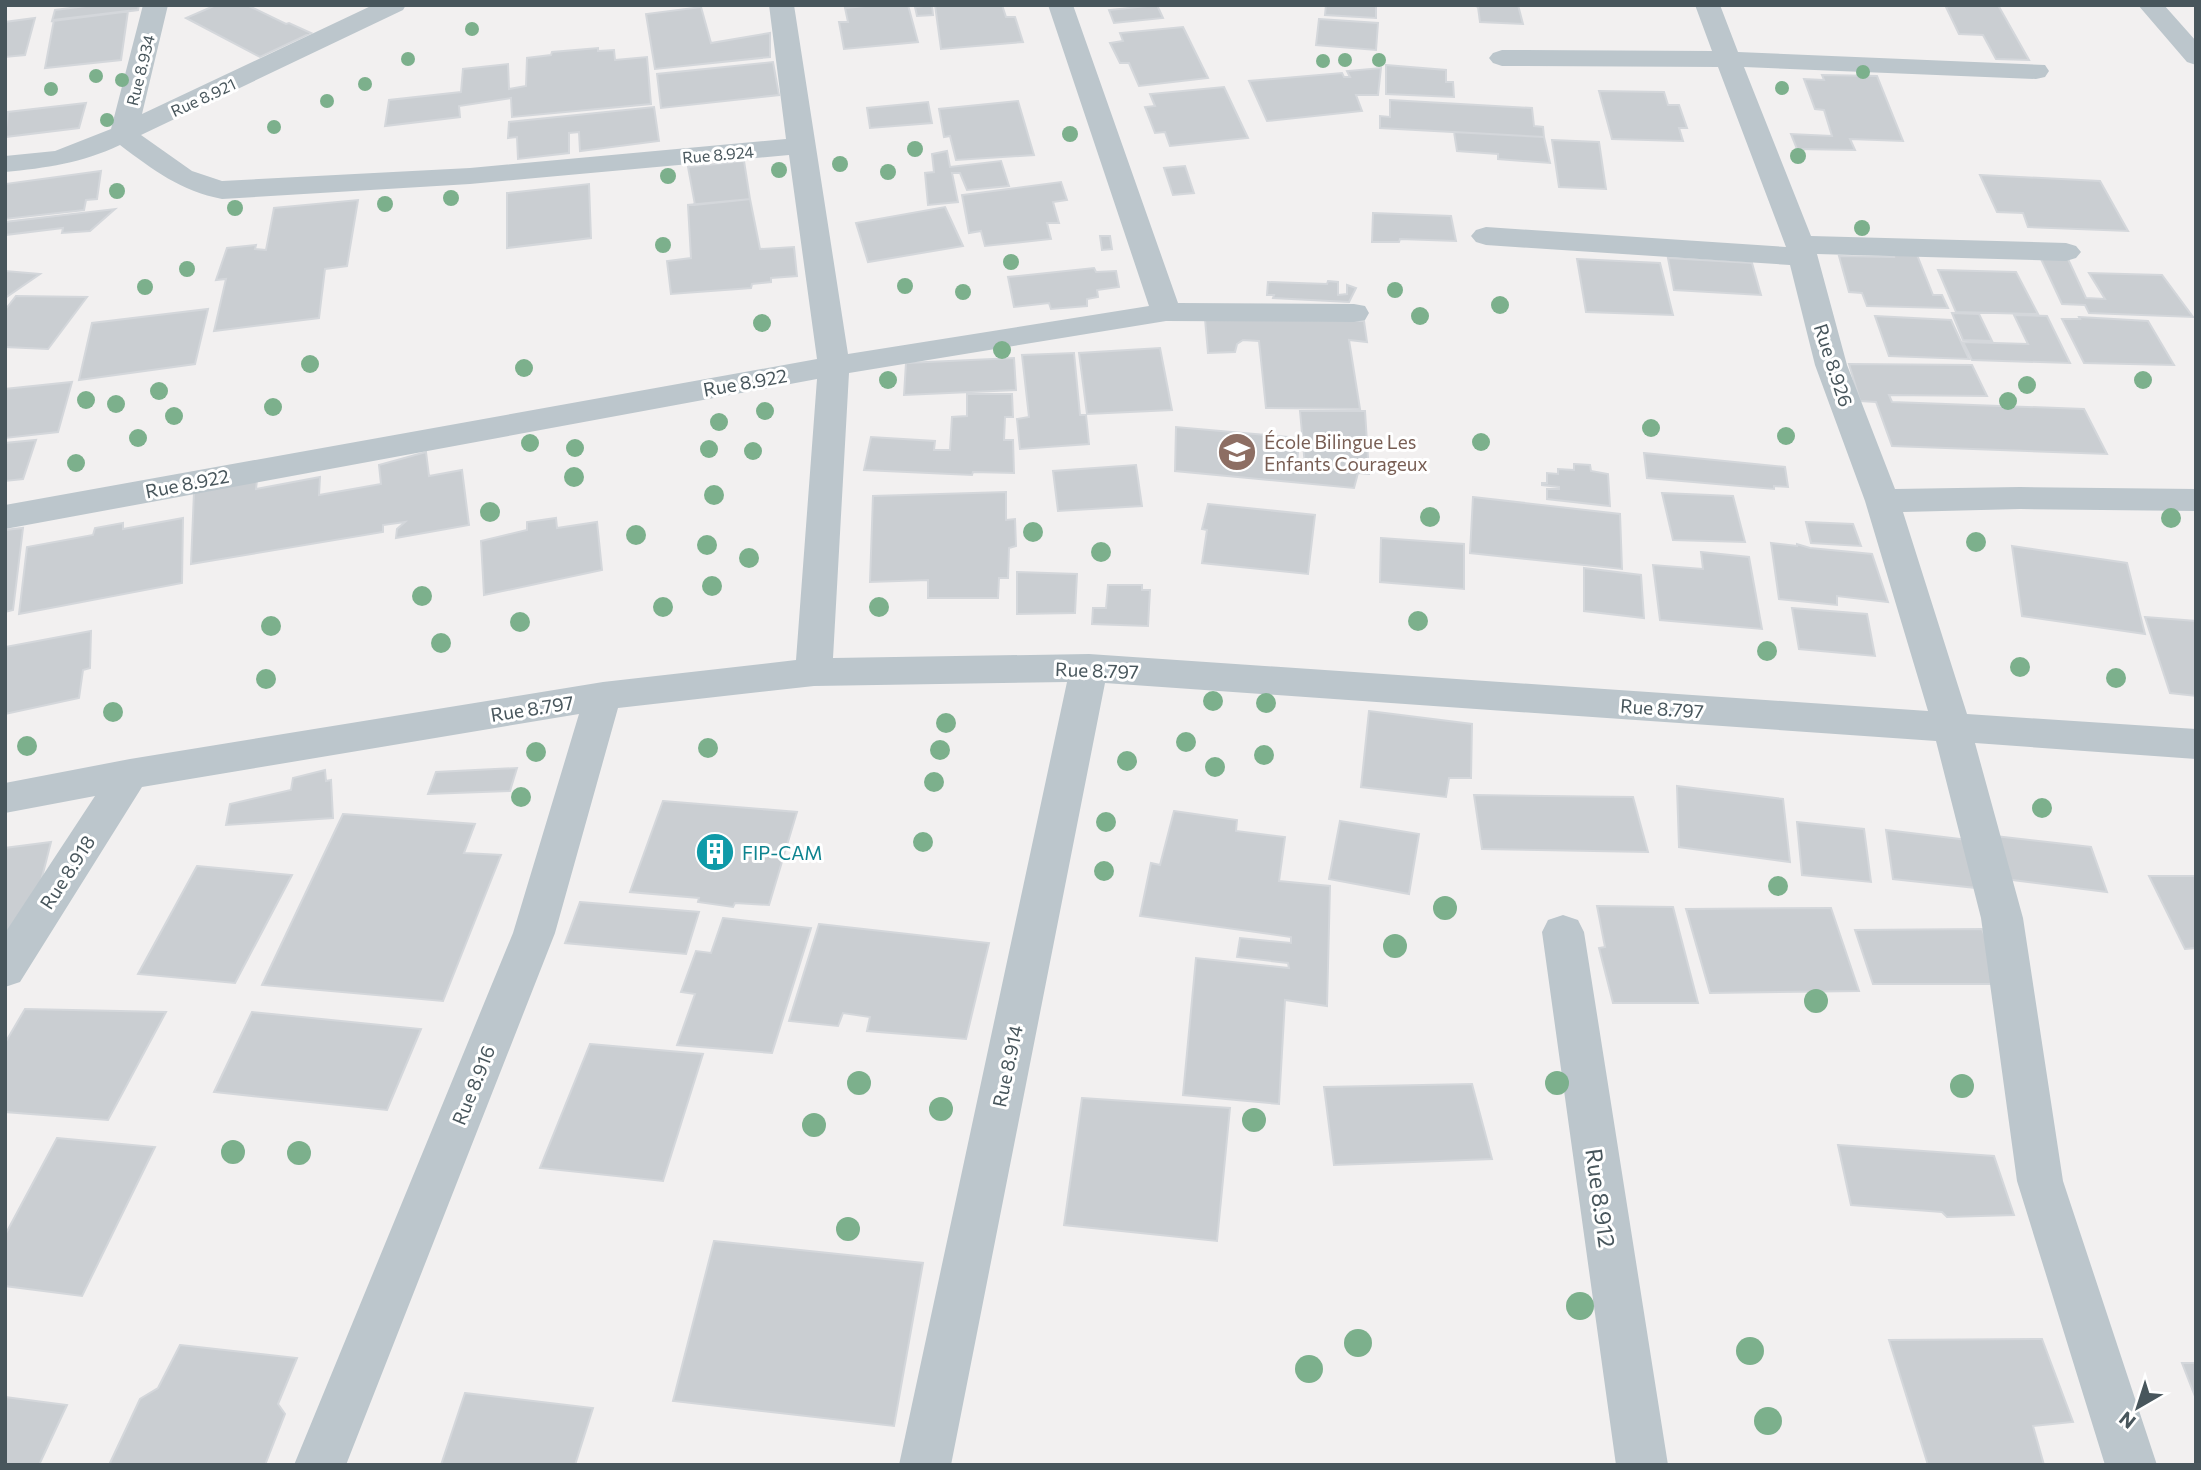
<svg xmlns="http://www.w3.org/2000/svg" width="2201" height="1470" viewBox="0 0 2201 1470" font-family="Commissioner,sans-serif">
<rect width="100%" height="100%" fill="#f2f0f0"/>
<path fill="#caced2" stroke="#d4d7db" stroke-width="2" d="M 94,5 L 139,5 L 138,10 L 52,21 L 55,10 Z
M 216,5 L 247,5 L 286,24 L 289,23 L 311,33 L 260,57 L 186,18 Z
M 876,5 L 908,5 L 918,42 L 844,49 L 839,22 L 848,22 L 845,8 Z
M 932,5 L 933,15 L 917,16 L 915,7 Z
M 935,5 L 1002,5 L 1006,17 L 1015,17 L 1023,42 L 941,49 Z
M 1157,5 L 1163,18 L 1114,23 L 1109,10 Z
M 1326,5 L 1376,5 L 1376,18 L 1325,15 Z
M 1474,5 L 1518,5 L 1523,24 L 1480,22 L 1478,7 Z
M 1951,5 L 1998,5 L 2029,60 L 1996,59 L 1983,35 L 1959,34 L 1946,7 Z
M 701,7 L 711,43 L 770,33 L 770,57 L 655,69 L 646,14 Z
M 128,11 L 121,60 L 45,68 L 54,20 Z
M 35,18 L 25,55 L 5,57 L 5,22 Z
M 1319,19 L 1378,23 L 1376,50 L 1316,45 Z
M 1183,27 L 1208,78 L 1139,86 L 1129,63 L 1120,63 L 1110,43 L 1123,41 L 1120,33 Z
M 598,48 L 598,51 L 614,50 L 615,60 L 647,57 L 651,104 L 512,117 L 511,98 L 459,106 L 460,117 L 385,126 L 389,100 L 461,92 L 463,69 L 508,64 L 509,89 L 526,86 L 527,58 L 551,55 L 552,52 Z
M 773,62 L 779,95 L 661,108 L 657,74 Z
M 1386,65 L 1446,70 L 1446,82 L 1453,82 L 1454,97 L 1386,94 Z
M 1381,68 L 1378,95 L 1356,95 L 1362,111 L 1267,121 L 1249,81 L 1342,73 L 1344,77 L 1350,77 L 1347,71 Z
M 1822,75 L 1877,76 L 1903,141 L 1850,139 L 1855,150 L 1797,149 L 1791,134 L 1832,136 L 1824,110 L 1815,109 L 1804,79 L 1824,80 Z
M 1224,87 L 1248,138 L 1170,146 L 1165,132 L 1155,133 L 1145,107 L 1155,106 L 1150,94 Z
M 1599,91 L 1664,92 L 1668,105 L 1679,105 L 1687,128 L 1679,128 L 1683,141 L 1612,139 Z
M 1390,100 L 1532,108 L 1534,126 L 1543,127 L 1544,137 L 1380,128 L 1380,116 L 1390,117 Z
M 1018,101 L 1034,155 L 956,160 L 950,136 L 944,137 L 939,109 Z
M 928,102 L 932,123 L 870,128 L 867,108 Z
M 86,103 L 79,128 L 5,137 L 8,112 Z
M 654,107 L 659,141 L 580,151 L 579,132 L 569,133 L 569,153 L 518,159 L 517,137 L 508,138 L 509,122 Z
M 1454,132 L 1544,137 L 1550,163 L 1498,159 L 1498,154 L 1457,151 Z
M 1552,140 L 1599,142 L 1606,189 L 1559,187 Z
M 947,151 L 950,167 L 1001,161 L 1009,186 L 967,190 L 960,173 L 952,173 L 958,202 L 928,205 L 925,173 L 934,172 L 932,154 Z
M 744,161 L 750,199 L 695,205 L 688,167 Z
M 1185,166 L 1194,193 L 1173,195 L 1164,168 Z
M 101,171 L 97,199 L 86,200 L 84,210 L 5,219 L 5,184 Z
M 1980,175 L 2100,181 L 2128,231 L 2028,227 L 2023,213 L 1997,212 Z
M 1061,182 L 1067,200 L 1053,202 L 1059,223 L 1047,223 L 1051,239 L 985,246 L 981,231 L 969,233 L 962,195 Z
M 589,184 L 591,238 L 507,248 L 507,193 Z
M 750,199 L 760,249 L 794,247 L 797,276 L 771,278 L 771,282 L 752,284 L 751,288 L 671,294 L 667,261 L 691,258 L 688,205 Z
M 358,200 L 347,266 L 325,269 L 319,318 L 214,331 L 226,279 L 216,280 L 227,248 L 256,245 L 255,249 L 266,250 L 274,208 Z
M 945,207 L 963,246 L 868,262 L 856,223 Z
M 115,209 L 90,231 L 62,233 L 63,228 L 5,235 L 5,222 Z
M 1373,213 L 1451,216 L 1456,241 L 1400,239 L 1399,242 L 1372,242 Z
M 1100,236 L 1110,236 L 1112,249 L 1102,250 Z
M 1893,253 L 1917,255 L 1933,295 L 1942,295 L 1948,308 L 1867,306 L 1862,293 L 1849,292 L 1839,256 L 1894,257 Z
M 1668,258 L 1752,263 L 1761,295 L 1674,290 Z
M 1577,259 L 1660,263 L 1673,315 L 1586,312 Z
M 2041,259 L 2068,259 L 2086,298 L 2105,299 L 2089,273 L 2162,275 L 2193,317 L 2089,313 L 2085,305 L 2062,304 Z
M 1094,268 L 1096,272 L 1116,271 L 1119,287 L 1097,290 L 1098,297 L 1087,299 L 1087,306 L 1051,309 L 1049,303 L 1014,307 L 1008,277 Z
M 1938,270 L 2016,272 L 2038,314 L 1956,312 Z
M 5,271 L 40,274 L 5,298 Z
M 1328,281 L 1338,282 L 1338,295 L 1347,294 L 1347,285 L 1356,288 L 1349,302 L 1273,298 L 1274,295 L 1267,295 L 1268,282 L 1327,284 Z
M 16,296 L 87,297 L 48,349 L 5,347 L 5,310 Z
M 208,309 L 195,364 L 79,380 L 92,323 Z
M 1952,313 L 1979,314 L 1992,341 L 1963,340 Z
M 2014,315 L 2047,316 L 2070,363 L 1972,360 L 1963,342 L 2028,344 Z
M 1875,316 L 1951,320 L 1969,359 L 1889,356 Z
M 2079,317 L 2148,321 L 2174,365 L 2084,363 L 2062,319 L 2080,319 Z
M 1205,319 L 1364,321 L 1367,342 L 1349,340 L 1360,409 L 1266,408 L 1259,341 L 1243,340 L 1237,344 L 1235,352 L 1208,353 Z
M 1160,348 L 1172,410 L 1087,414 L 1079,353 Z
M 1074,353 L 1080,415 L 1086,415 L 1089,444 L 1020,449 L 1017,419 L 1029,417 L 1022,355 Z
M 1014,358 L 1016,390 L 904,395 L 906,363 Z
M 1849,364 L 1972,365 L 1987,396 L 1889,395 L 1892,402 L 2084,409 L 2107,454 L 1892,446 L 1876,402 L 1860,401 Z
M 72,382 L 58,432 L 5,438 L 5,389 Z
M 967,394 L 1012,394 L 1013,417 L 1005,417 L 1004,440 L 1013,440 L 1014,473 L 973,472 L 972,475 L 864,470 L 871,437 L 935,441 L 934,450 L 950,450 L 952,417 L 967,416 Z
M 1300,411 L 1365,411 L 1369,474 L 1358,473 L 1354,488 L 1175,471 L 1176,427 L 1299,438 L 1297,465 L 1305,466 Z
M 36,440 L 23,479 L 5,481 L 5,443 Z
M 426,452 L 429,476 L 462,470 L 469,525 L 396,538 L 397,529 L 405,522 L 383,525 L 383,532 L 191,564 L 194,492 L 257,480 L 256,489 L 320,477 L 319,495 L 381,484 L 379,465 Z
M 1644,453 L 1785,467 L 1788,487 L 1774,486 L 1774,489 L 1647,478 Z
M 1574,464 L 1590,465 L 1591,471 L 1608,474 L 1610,506 L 1547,499 L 1547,489 L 1559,489 L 1559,487 L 1542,485 L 1542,483 L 1547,483 L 1547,473 L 1558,474 L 1558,469 L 1574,470 Z
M 1136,465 L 1142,506 L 1058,511 L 1053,471 Z
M 1006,492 L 1006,520 L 1015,519 L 1016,546 L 1009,548 L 1008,578 L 999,578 L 998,598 L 928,598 L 928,580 L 870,582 L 873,496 Z
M 1662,493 L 1733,496 L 1745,542 L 1673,540 Z
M 1473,497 L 1620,514 L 1622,569 L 1470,553 Z
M 1208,504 L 1315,515 L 1308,574 L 1202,563 L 1207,530 L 1202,529 Z
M 183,518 L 182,583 L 19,614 L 27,547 L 93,535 L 95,528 L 123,523 L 123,529 Z
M 556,518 L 557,528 L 597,522 L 602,570 L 484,595 L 481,541 L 527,530 L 527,522 Z
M 1806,522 L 1853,524 L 1861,546 L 1811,543 Z
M 23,528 L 13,610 L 5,612 L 5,530 Z
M 1381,538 L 1464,544 L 1464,589 L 1380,582 Z
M 1771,543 L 1797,546 L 1797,544 L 1810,548 L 1872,554 L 1888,602 L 1837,596 L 1837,605 L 1779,599 Z
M 2012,546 L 2127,563 L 2145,634 L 2022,616 Z
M 1701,552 L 1749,557 L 1762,629 L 1660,620 L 1653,565 L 1703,569 Z
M 1584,568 L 1641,575 L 1644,618 L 1584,611 Z
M 1017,572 L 1077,574 L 1075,613 L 1017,614 Z
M 1108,585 L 1142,585 L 1142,590 L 1150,590 L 1148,626 L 1092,624 L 1093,608 L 1106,608 Z
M 1792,608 L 1867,614 L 1875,656 L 1799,649 Z
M 2145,617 L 2196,621 L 2196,696 L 2170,693 Z
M 91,631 L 90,668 L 83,670 L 79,698 L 5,714 L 5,647 Z
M 1369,711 L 1472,724 L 1471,778 L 1449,778 L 1446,797 L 1361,787 Z
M 517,768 L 510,791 L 428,794 L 436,772 Z
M 325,770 L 326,781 L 331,780 L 333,818 L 226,825 L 230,804 L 291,790 L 293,778 Z
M 1677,786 L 1783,799 L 1790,862 L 1679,847 Z
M 1474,795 L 1633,797 L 1648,852 L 1482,849 Z
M 663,801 L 797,812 L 769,905 L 735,903 L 733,907 L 698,902 L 699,898 L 630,892 Z
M 1174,811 L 1237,820 L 1236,831 L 1285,837 L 1279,881 L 1330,886 L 1327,1006 L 1285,1000 L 1279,1104 L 1183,1095 L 1196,958 L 1289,968 L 1288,963 L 1237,957 L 1240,938 L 1291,943 L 1291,937 L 1140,916 L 1151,863 L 1160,865 Z
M 343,814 L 475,824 L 464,853 L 501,855 L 443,1001 L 262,985 Z
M 1340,821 L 1419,834 L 1409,894 L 1329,879 Z
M 1797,822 L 1864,829 L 1871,882 L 1802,875 Z
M 1886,830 L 1976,841 L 1986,889 L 1893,879 Z
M 1995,836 L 2091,847 L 2107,892 L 2005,879 Z
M 51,842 L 29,928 L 5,931 L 5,848 Z
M 197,866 L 292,875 L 235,983 L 138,974 Z
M 2149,876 L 2196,876 L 2196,948 L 2185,949 Z
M 580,902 L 699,912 L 686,954 L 565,943 Z
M 1597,906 L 1673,907 L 1698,1003 L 1613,1003 L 1599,948 L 1605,947 Z
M 1831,908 L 1859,991 L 1710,993 L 1686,909 Z
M 723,918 L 811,928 L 772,1053 L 677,1045 L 695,994 L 681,992 L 696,951 L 711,953 Z
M 819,924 L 989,943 L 966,1039 L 867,1031 L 870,1017 L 843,1013 L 838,1026 L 789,1021 Z
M 1982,929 L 2005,984 L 1873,984 L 1855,930 Z
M 25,1009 L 166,1012 L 108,1120 L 5,1112 L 5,1043 Z
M 252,1012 L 421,1029 L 387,1110 L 214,1092 Z
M 590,1044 L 703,1054 L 663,1181 L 540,1168 Z
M 1472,1084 L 1492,1159 L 1334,1165 L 1324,1087 Z
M 1082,1098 L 1230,1108 L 1217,1241 L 1064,1225 Z
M 57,1138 L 155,1147 L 82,1296 L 5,1286 L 5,1235 Z
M 1838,1145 L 1994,1156 L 2014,1215 L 1947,1217 L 1942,1212 L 1851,1205 Z
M 714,1241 L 923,1263 L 894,1426 L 673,1401 Z
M 2042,1339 L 2073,1422 L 2033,1426 L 2044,1465 L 1928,1465 L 1889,1340 Z
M 180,1345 L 297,1358 L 278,1404 L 285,1414 L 265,1465 L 109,1465 L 140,1399 L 158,1388 Z
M 2182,1363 L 2196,1363 L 2196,1399 Z
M 465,1393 L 593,1408 L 575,1465 L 441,1465 Z
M 5,1397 L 67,1405 L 39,1465 L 5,1465 Z"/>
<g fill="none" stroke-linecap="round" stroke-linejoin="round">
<path fill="#bcc6cc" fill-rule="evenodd" d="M 143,5 L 168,5 L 142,114 L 373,5 L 406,5 L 403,10 L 141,135 L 192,171 L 222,181 L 470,168 L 786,139 L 769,5 L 794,5 L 848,354 L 1149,306 L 1048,5 L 1073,5 L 1178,303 L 1354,304 L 1365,306 L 1369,313 L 1365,320 L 1354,322 L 1166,321 L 849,373 L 833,658 L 1089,654 L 1928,711 L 1865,501 L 1815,365 L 1790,265 L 1486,245 L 1476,242 L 1471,236 L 1476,230 L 1486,227 L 1786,247 L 1718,67 L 1502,66 L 1493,63 L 1489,58 L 1493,53 L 1502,50 L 1712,51 L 1695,5 L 1720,5 L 1738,52 L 2045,65 L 2049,71 L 2045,77 L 2036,79 L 1744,67 L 1811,236 L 2066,243 L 2076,246 L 2081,252 L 2076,258 L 2066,261 L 1817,254 L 1847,365 L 1895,489 L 2020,487 L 2196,489 L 2196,511 L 2020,509 L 1903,512 L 1967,714 L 2196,729 L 2196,759 L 1975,743 L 2023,918 L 2063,1181 L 2157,1465 L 2105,1465 L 2017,1181 L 1981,918 L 1936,741 L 1105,683 L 951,1465 L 899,1465 L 1067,682 L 814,686 L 618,708 L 555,933 L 346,1465 L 294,1465 L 513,933 L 579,714 L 142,787 L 20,982 L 5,987 L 5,933 L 95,796 L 5,813 L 5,783 L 130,759 L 603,682 L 796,660 L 817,379 L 5,529 L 5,505 L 817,359 L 789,155 L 470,184 L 222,199 C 181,191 153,170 120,145 C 82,163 46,168 5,172 L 5,156 L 55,151 L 111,129 Z
M 2138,5 L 2164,5 L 2196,41 L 2196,65 L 2187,62 Z
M 1563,915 L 1578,920 L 1584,932 L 1668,1465 L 1616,1465 L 1542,932 L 1548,920 Z"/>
</g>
<g fill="#7cb08c">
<circle cx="472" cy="29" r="7"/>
<circle cx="408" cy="59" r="7"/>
<circle cx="1345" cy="60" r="7"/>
<circle cx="1379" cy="60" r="7"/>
<circle cx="1323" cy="61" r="7"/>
<circle cx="1863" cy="72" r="7"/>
<circle cx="96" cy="76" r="7"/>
<circle cx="122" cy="80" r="7"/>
<circle cx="365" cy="84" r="7"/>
<circle cx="1782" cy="88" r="7"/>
<circle cx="51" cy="89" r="7"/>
<circle cx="327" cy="101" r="7"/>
<circle cx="107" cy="120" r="7"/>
<circle cx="274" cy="127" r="7"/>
<circle cx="1070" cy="134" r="8"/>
<circle cx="915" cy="149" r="8"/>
<circle cx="1798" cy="156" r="8"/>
<circle cx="840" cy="164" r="8"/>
<circle cx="779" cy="170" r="8"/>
<circle cx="888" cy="172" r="8"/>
<circle cx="668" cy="176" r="8"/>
<circle cx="117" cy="191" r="8"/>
<circle cx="451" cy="198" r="8"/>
<circle cx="385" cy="204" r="8"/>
<circle cx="235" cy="208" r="8"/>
<circle cx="1862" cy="228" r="8"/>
<circle cx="663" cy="245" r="8"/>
<circle cx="1011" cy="262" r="8"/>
<circle cx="187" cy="269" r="8"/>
<circle cx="905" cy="286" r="8"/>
<circle cx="145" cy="287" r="8"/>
<circle cx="1395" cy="290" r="8"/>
<circle cx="963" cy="292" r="8"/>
<circle cx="1500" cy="305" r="9"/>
<circle cx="1420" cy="316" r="9"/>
<circle cx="762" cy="323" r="9"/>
<circle cx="1002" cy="350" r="9"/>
<circle cx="310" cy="364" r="9"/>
<circle cx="524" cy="368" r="9"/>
<circle cx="888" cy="380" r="9"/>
<circle cx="2143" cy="380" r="9"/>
<circle cx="2027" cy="385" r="9"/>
<circle cx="159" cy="391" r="9"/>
<circle cx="86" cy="400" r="9"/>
<circle cx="2008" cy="401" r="9"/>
<circle cx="116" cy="404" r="9"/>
<circle cx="273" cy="407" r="9"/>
<circle cx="765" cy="411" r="9"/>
<circle cx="174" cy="416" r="9"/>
<circle cx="719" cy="422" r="9"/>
<circle cx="1651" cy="428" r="9"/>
<circle cx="1786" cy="436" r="9"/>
<circle cx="138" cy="438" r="9"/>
<circle cx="1481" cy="442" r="9"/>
<circle cx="530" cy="443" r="9"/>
<circle cx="575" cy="448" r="9"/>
<circle cx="709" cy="449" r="9"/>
<circle cx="753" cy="451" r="9"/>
<circle cx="76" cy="463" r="9"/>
<circle cx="574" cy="477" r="10"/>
<circle cx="714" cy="495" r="10"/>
<circle cx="490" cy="512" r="10"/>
<circle cx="1430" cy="517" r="10"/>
<circle cx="2171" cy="518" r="10"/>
<circle cx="1033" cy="532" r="10"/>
<circle cx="636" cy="535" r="10"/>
<circle cx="1976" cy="542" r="10"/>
<circle cx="707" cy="545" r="10"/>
<circle cx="1101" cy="552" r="10"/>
<circle cx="749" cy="558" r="10"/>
<circle cx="712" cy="586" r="10"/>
<circle cx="422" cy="596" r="10"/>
<circle cx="663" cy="607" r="10"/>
<circle cx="879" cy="607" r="10"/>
<circle cx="1418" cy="621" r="10"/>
<circle cx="520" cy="622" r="10"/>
<circle cx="271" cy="626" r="10"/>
<circle cx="441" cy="643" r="10"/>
<circle cx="1767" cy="651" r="10"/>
<circle cx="2020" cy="667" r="10"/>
<circle cx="2116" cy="678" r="10"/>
<circle cx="266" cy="679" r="10"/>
<circle cx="1213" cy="701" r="10"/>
<circle cx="1266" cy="703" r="10"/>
<circle cx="113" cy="712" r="10"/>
<circle cx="946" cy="723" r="10"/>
<circle cx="1186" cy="742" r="10"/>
<circle cx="27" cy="746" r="10"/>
<circle cx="708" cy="748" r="10"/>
<circle cx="940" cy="750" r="10"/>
<circle cx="536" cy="752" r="10"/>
<circle cx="1264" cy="755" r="10"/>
<circle cx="1127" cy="761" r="10"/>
<circle cx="1215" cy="767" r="10"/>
<circle cx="934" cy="782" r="10"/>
<circle cx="521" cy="797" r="10"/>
<circle cx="2042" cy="808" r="10"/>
<circle cx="1106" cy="822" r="10"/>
<circle cx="923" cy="842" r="10"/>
<circle cx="1104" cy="871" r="10"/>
<circle cx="1778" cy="886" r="10"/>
<circle cx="1445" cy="908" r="12"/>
<circle cx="1395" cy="946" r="12"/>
<circle cx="1816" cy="1001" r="12"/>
<circle cx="859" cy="1083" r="12"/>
<circle cx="1557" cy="1083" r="12"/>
<circle cx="1962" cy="1086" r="12"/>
<circle cx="941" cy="1109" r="12"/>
<circle cx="1254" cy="1120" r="12"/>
<circle cx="814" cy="1125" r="12"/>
<circle cx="233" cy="1152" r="12"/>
<circle cx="299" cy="1153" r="12"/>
<circle cx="848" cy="1229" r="12"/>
<circle cx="1580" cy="1306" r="14"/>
<circle cx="1358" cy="1343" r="14"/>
<circle cx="1750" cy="1351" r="14"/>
<circle cx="1309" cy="1369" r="14"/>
<circle cx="1768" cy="1421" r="14"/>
</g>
<defs>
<g id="school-disc" transform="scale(2.0125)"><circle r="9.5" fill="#8d6e63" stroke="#fff"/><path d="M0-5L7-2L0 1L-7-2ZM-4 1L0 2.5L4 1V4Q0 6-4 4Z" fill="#fff"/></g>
<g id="building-disc" transform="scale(2.0125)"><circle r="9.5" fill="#0f9aa8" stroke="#fff"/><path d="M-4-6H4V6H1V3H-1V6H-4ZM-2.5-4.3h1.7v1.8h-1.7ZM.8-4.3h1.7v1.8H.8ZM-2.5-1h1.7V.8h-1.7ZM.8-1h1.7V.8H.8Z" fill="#fff"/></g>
</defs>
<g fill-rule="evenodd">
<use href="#school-disc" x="1237" y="452"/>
<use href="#building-disc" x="715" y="852"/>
</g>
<g text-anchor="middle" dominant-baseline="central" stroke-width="6" stroke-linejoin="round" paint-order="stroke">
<g font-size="16" fill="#48565c" stroke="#fff">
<text transform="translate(140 70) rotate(-76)">Rue 8.934</text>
<text transform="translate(203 97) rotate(-25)">Rue 8.921</text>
<text transform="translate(718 154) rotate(-5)">Rue 8.924</text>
</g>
<g font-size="19" fill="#48565c" stroke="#fff">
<text transform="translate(1834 365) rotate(72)">Rue 8.926</text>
<text transform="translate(745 382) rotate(-10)">Rue 8.922</text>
<text transform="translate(187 483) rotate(-11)">Rue 8.922</text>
<text transform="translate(1097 670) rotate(2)">Rue 8.797</text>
<text transform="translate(532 708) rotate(-9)">Rue 8.797</text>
<text transform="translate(1662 708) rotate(4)">Rue 8.797</text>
<text transform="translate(67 872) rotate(-57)">Rue 8.918</text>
<text transform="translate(1007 1066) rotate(-78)">Rue 8.914</text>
<text transform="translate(473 1085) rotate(-68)">Rue 8.916</text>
</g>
<g font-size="19" fill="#785e54" stroke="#fff" text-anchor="start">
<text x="1264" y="441">École Bilingue Les<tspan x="1264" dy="22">Enfants Courageux</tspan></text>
</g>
<g font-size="19" fill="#0d838f" stroke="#fff" text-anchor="start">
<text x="742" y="852">FIP-CAM</text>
</g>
<g font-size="23" fill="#48565c" stroke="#fff">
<text transform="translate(1601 1198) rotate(82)">Rue 8.912</text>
</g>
</g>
<rect width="2201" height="1470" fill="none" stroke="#48565c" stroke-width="14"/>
<g transform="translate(2138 1407) rotate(219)" stroke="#ffffff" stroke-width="5" paint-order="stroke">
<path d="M0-5L12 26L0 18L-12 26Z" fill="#48565c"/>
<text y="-10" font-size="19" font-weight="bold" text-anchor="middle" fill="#48565c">N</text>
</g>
</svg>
